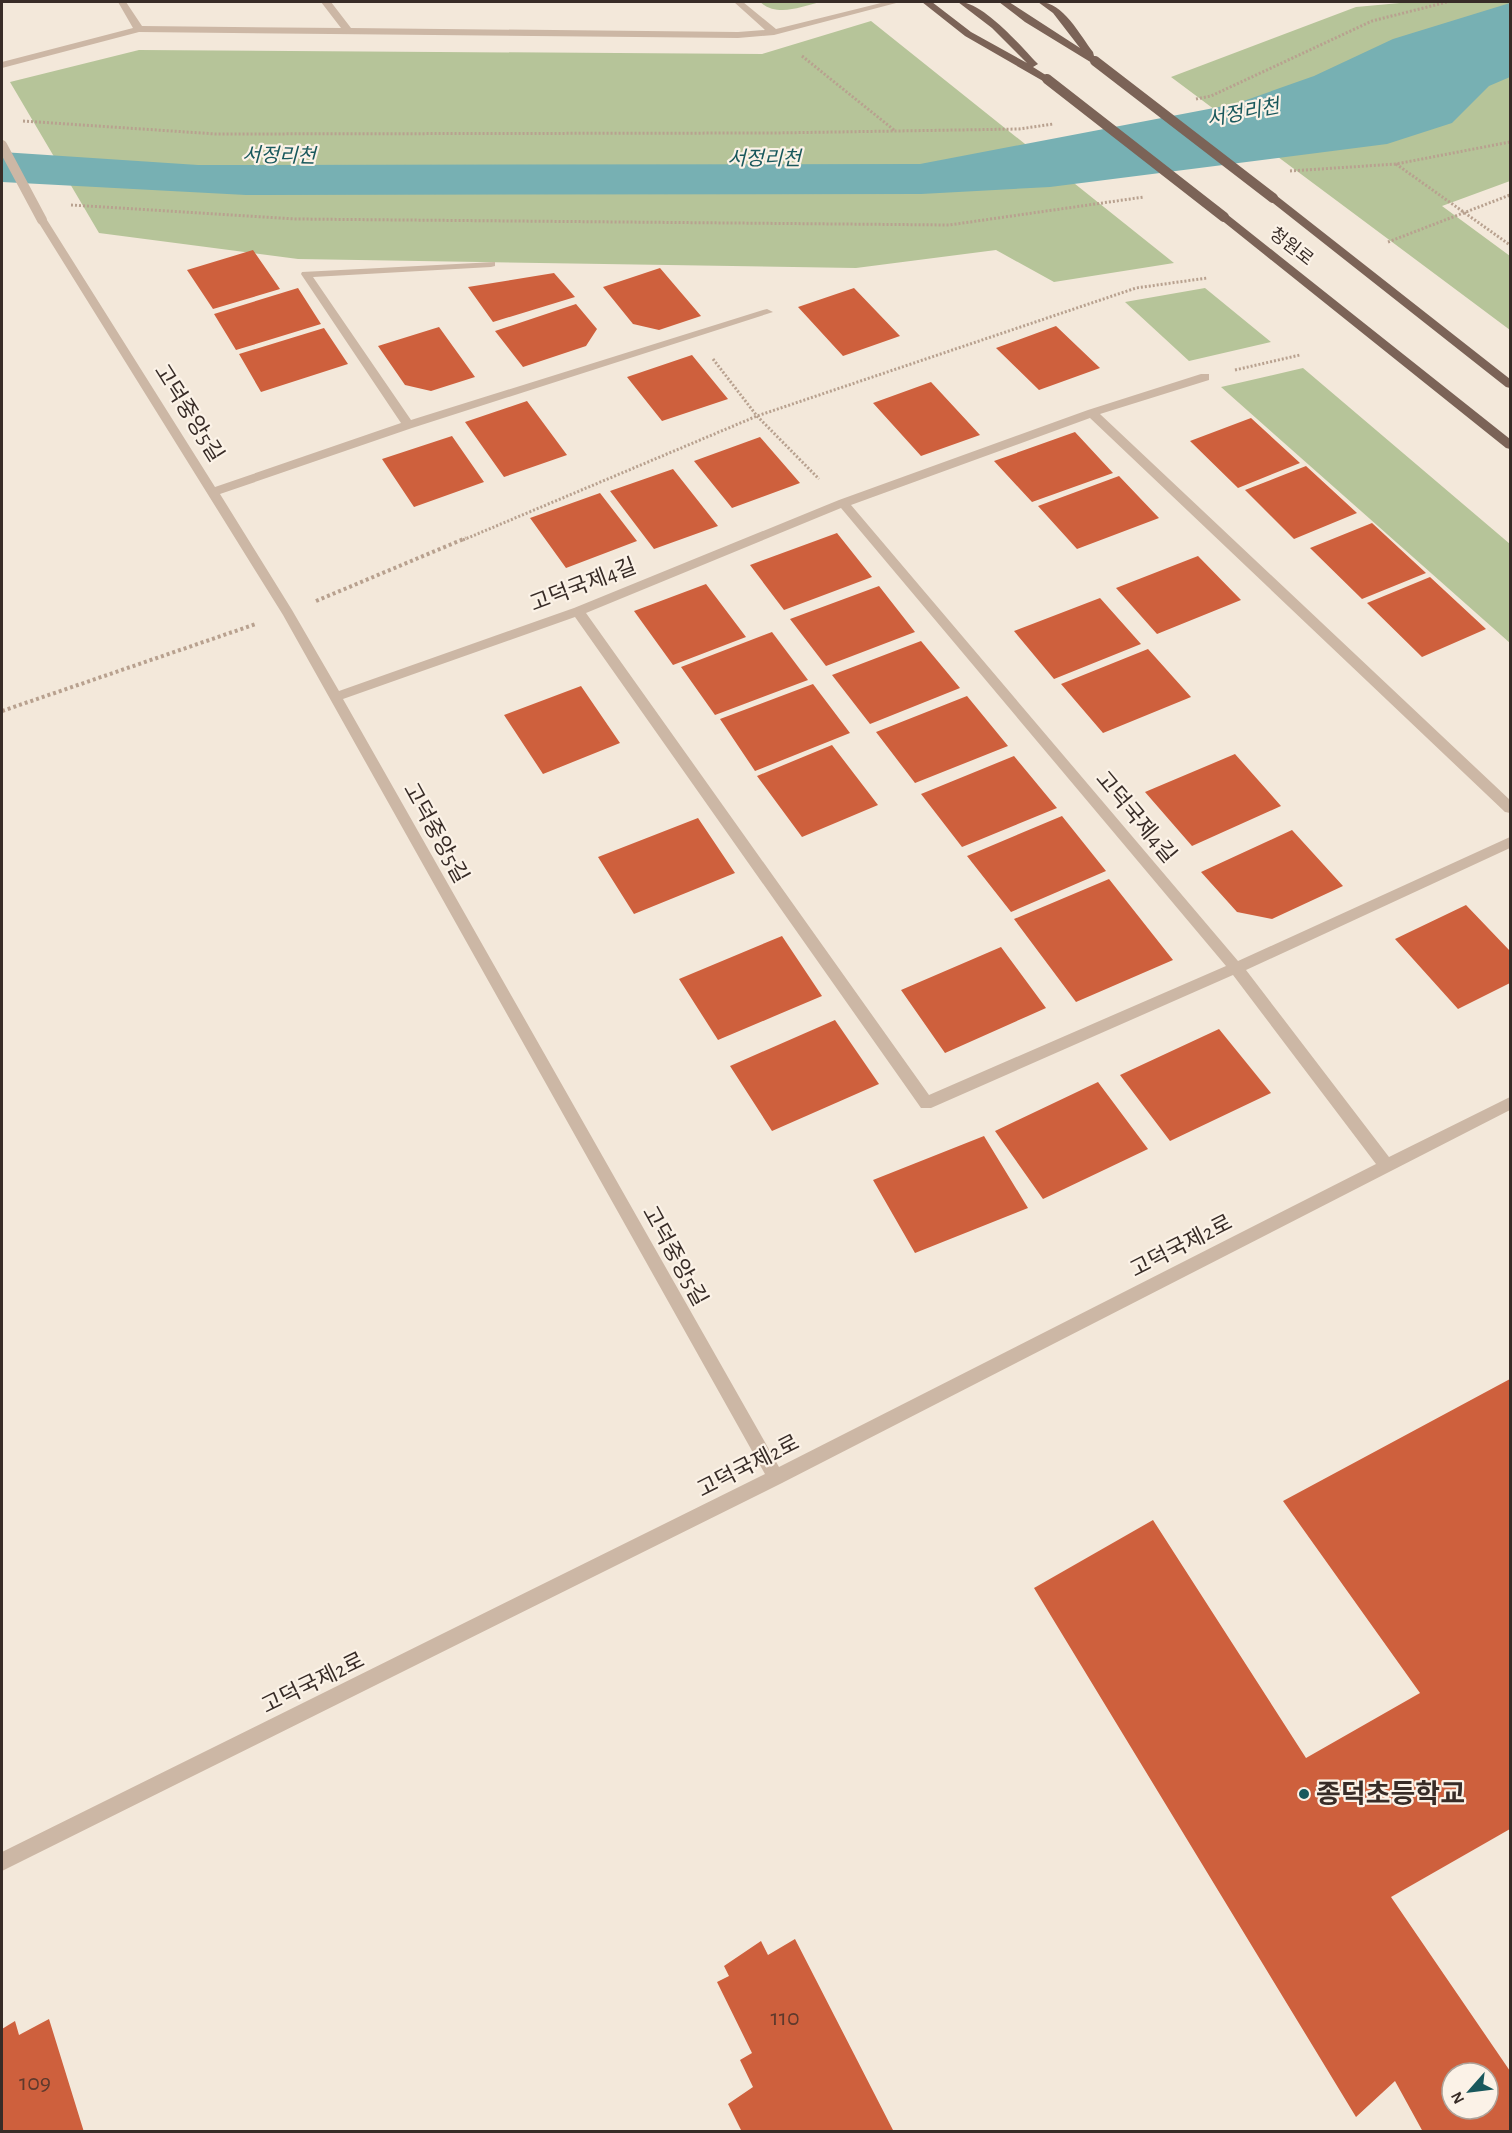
<svg xmlns="http://www.w3.org/2000/svg" width="1512" height="2133" viewBox="0 0 1512 2133" font-family="'Alegreya Sans','Noto Sans KR',sans-serif">
<rect width="100%" height="100%" fill="#f3e8da"/>
<path fill="#b6c499" d="M 760,2 L 820,2 C 801,7 777,17 760,2 Z
M 1411,2 L 1510,2 L 1510,181 L 1442,206 L 1510,256 L 1510,330 L 1171,77 L 1356,7 Z
M 871,21 L 1174,263 L 1054,282 L 996,250 L 856,268 L 298,259 L 99,233 L 10,82 L 139,50 L 762,54 Z
M 1205,288 L 1271,342 L 1189,361 L 1125,302 Z
M 1303,368 L 1510,544 L 1510,643 L 1221,387 Z"/>
<path fill="#77b0b3" d="M 1510,3 L 1510,77 L 1489,86 L 1452,123 L 1387,144 L 1050,187 L 921,194 L 246,195 L 2,182 L 2,152 L 198,165 L 920,164 L 1235,104 L 1314,76 L 1393,39 Z"/>
<path fill="#ce603d" fill-rule="evenodd" d="M 253,250 L 280,289 L 213,309 L 187,270 Z
M 660,268 L 701,316 L 659,330 L 633,324 L 603,287 Z
M 554,273 L 575,297 L 493,322 L 468,287 Z
M 298,288 L 321,324 L 236,350 L 214,314 Z
M 854,288 L 900,336 L 843,356 L 798,307 Z
M 576,304 L 597,329 L 586,346 L 523,367 L 495,331 Z
M 1056,326 L 1100,368 L 1039,390 L 996,348 Z
M 439,327 L 475,377 L 431,391 L 405,385 L 378,346 Z
M 324,328 L 348,364 L 261,392 L 239,354 Z
M 692,355 L 728,399 L 662,421 L 627,377 Z
M 931,382 L 980,435 L 921,456 L 873,403 Z
M 527,401 L 567,455 L 504,477 L 465,422 Z
M 1251,418 L 1300,463 L 1238,488 L 1190,441 Z
M 1075,432 L 1113,473 L 1032,502 L 994,461 Z
M 452,436 L 484,482 L 414,507 L 382,459 Z
M 760,437 L 800,483 L 732,508 L 694,461 Z
M 1306,466 L 1357,513 L 1294,539 L 1245,490 Z
M 673,469 L 718,526 L 654,549 L 610,491 Z
M 1119,476 L 1159,518 L 1077,549 L 1038,506 Z
M 600,493 L 637,541 L 566,568 L 530,518 Z
M 1372,523 L 1426,573 L 1362,599 L 1310,548 Z
M 837,533 L 872,577 L 784,610 L 750,565 Z
M 1198,556 L 1241,600 L 1157,634 L 1116,588 Z
M 1430,577 L 1486,629 L 1422,657 L 1367,603 Z
M 706,584 L 746,637 L 673,665 L 634,611 Z
M 879,586 L 915,632 L 826,666 L 790,619 Z
M 1100,598 L 1141,644 L 1054,679 L 1014,631 Z
M 772,632 L 808,680 L 715,715 L 681,667 Z
M 921,641 L 960,688 L 870,724 L 832,675 Z
M 1148,649 L 1191,697 L 1103,733 L 1061,684 Z
M 813,684 L 850,733 L 755,771 L 720,719 Z
M 581,686 L 620,743 L 543,774 L 504,715 Z
M 967,696 L 1008,746 L 915,783 L 876,732 Z
M 832,745 L 878,805 L 802,837 L 757,776 Z
M 1235,754 L 1281,806 L 1192,846 L 1145,792 Z
M 1014,756 L 1057,808 L 962,847 L 921,794 Z
M 1062,816 L 1106,871 L 1011,912 L 967,856 Z
M 698,818 L 735,873 L 634,914 L 598,857 Z
M 1292,830 L 1343,886 L 1272,919 L 1237,912 L 1201,872 Z
M 1109,879 L 1173,960 L 1076,1002 L 1014,919 Z
M 1466,905 L 1510,951 L 1510,983 L 1458,1009 L 1395,939 Z
M 782,936 L 822,996 L 718,1040 L 679,979 Z
M 1001,947 L 1046,1008 L 945,1053 L 901,990 Z
M 835,1020 L 879,1084 L 772,1131 L 730,1066 Z
M 1219,1029 L 1271,1093 L 1170,1141 L 1120,1075 Z
M 1098,1082 L 1148,1149 L 1043,1199 L 995,1131 Z
M 984,1136 L 1028,1208 L 915,1253 L 873,1180 Z
M 1510,1379 L 1510,1829 L 1391,1897 L 1510,2071 L 1510,2132 L 1423,2132 L 1395,2081 L 1356,2117 L 1034,1588 L 1153,1520 L 1306,1758 L 1420,1693 L 1283,1501 ZM 1452,2073 L 1488,2073 L 1488,2109 L 1452,2109 Z
M 795,1939 L 894,2132 L 742,2132 L 728,2104 L 753,2087 L 740,2060 L 752,2053 L 717,1982 L 729,1976 L 724,1966 L 761,1941 L 768,1955 Z
M 49,2019 L 84,2132 L 2,2132 L 2,2029 L 15,2021 L 19,2035 Z"/>
<g fill="none" stroke-linecap="round" stroke-linejoin="round">
<path stroke="#b8a18f" stroke-width="3" stroke-dasharray="2 2" stroke-linecap="butt" d="M 802,56 L 894,130
M 1196,99 L 1211,96 L 1372,21 L 1447,2
M 23,121 L 216,134 L 774,133 L 1019,129 L 1053,124
M 1396,164 L 1510,245
M 1290,171 L 1396,164 L 1510,142
M 71,205 L 295,219 L 949,225 L 1144,197
M 1388,242 L 1510,195
M 713,359 L 757,416 L 819,479
M 1235,370 L 1300,355
M 463,540 L 757,416 L 1136,288 L 1207,278"/>
<path stroke="#b8a18f" stroke-width="4" stroke-dasharray="3 3" stroke-linecap="butt" d="M 316,601 L 466,538
M 2,711 L 256,624"/>
<path fill="#ccb7a5" fill-rule="evenodd" d="M 118,2 L 126,2 L 142,26 L 341,28 L 321,2 L 331,2 L 351,28 L 738,32 L 765,30 L 734,2 L 743,2 L 776,29 L 885,2 L 900,2 L 774,35 L 738,38 L 139,32 L 2,68 L 2,62 L 133,28 Z
M 42,217 L 47,220 L 215,487 L 401,423 L 301,274 L 302,272 L 495,262 L 495,266 L 491,267 L 313,277 L 411,420 L 763,310 L 767,309 L 773,312 L 412,428 L 220,494 L 292,610 L 339,691 L 574,608 L 839,500 L 1088,410 L 1201,374 L 1209,374 L 1209,380 L 1100,414 L 1510,800 L 1510,813 L 1505,812 L 1090,418 L 851,505 L 1238,961 L 1510,837 L 1510,848 L 1246,970 L 1389,1157 L 1510,1097 L 1510,1110 L 782,1483 L 2,1871 L 2,1852 L 765,1474 L 283,615 L 37,220 ZM 841,508 L 1226,966 L 929,1095 L 586,613 ZM 575,617 L 921,1108 L 931,1108 L 1233,975 L 1376,1164 L 779,1467 L 343,699 Z"/>
<path fill="#7b6357" fill-rule="evenodd" d="M 922,2 L 932,2 L 971,32 L 1027,63 L 992,28 L 958,2 C 981,0 1020,45 1036,62 L 1038,64 L 1033,67 L 1052,79 L 1043,81 L 965,36 Z
M 999,2 L 1009,2 L 1080,48 L 1053,13 L 1038,2 C 1062,0 1080,35 1093,52 L 1094,56 L 1100,61 L 1092,63 L 1025,22 Z
M 1269,196 L 1277,196 L 1510,379 L 1510,388 L 1506,387 L 1269,200 Z
M 1220,215 L 1228,215 L 1510,439 L 1510,449 L 1506,448 L 1220,219 Z"/>
<path stroke="#ccb7a5" stroke-width="10" d="M 2,145 L 42,220"/>
<path stroke="#7b6357" stroke-width="10" d="M 1095,61 L 1273,198
M 1047,79 L 1224,217"/>
</g>
<circle fill="#19585c" stroke="#fbf2e7" stroke-width="2" cx="1304" cy="1794" r="6"/>
<g text-anchor="middle" dominant-baseline="central" stroke-width="4.5" stroke-linejoin="round" paint-order="stroke">
<g font-size="18" fill="#382c27" stroke="#fbf2e7">
<text transform="translate(1291 247) rotate(38)">청원로</text>
</g>
<g font-size="20" font-style="italic" fill="#19585c" stroke="#fbf2e7">
<text transform="translate(1243 113) rotate(-11)">서정리천</text>
<text transform="translate(279 156) rotate(1)">서정리천</text>
<text x="764" y="159">서정리천</text>
</g>
<g font-size="22" fill="#382c27" stroke="#fbf2e7">
<text transform="translate(189 413) rotate(58)">고덕중앙5길</text>
<text transform="translate(583 585) rotate(-21)">고덕국제4길</text>
<text transform="translate(1136 817) rotate(50)">고덕국제4길</text>
<text transform="translate(436 833) rotate(61)">고덕중앙5길</text>
<text transform="translate(1181 1246) rotate(-27)">고덕국제2로</text>
<text transform="translate(675 1256) rotate(61)">고덕중앙5길</text>
<text transform="translate(748 1466) rotate(-27)">고덕국제2로</text>
<text transform="translate(313 1683) rotate(-26)">고덕국제2로</text>
</g>
<g font-size="24" fill="#5e392c">
<text x="785" y="2018">110</text>
<text x="35" y="2083">109</text>
</g>
<g font-size="27" font-weight="bold" fill="#382c27" stroke="#fbf2e7" text-anchor="start">
<text x="1316" y="1794">종덕초등학교</text>
</g>
</g>
<rect width="1512" height="2133" fill="none" stroke="#382c27" stroke-width="6"/>
<g transform="translate(1470 2091) rotate(242)"><circle r="28" fill="#fbf2e7" stroke="#ada39a" stroke-width="1.5"/>
<path d="M0-4.5L10 22L0 15L-10 22Z" fill="#19585c"/>
<text y="-9" font-size="16" font-weight="bold" text-anchor="middle" fill="#382c27">N</text>
</g>
</svg>
